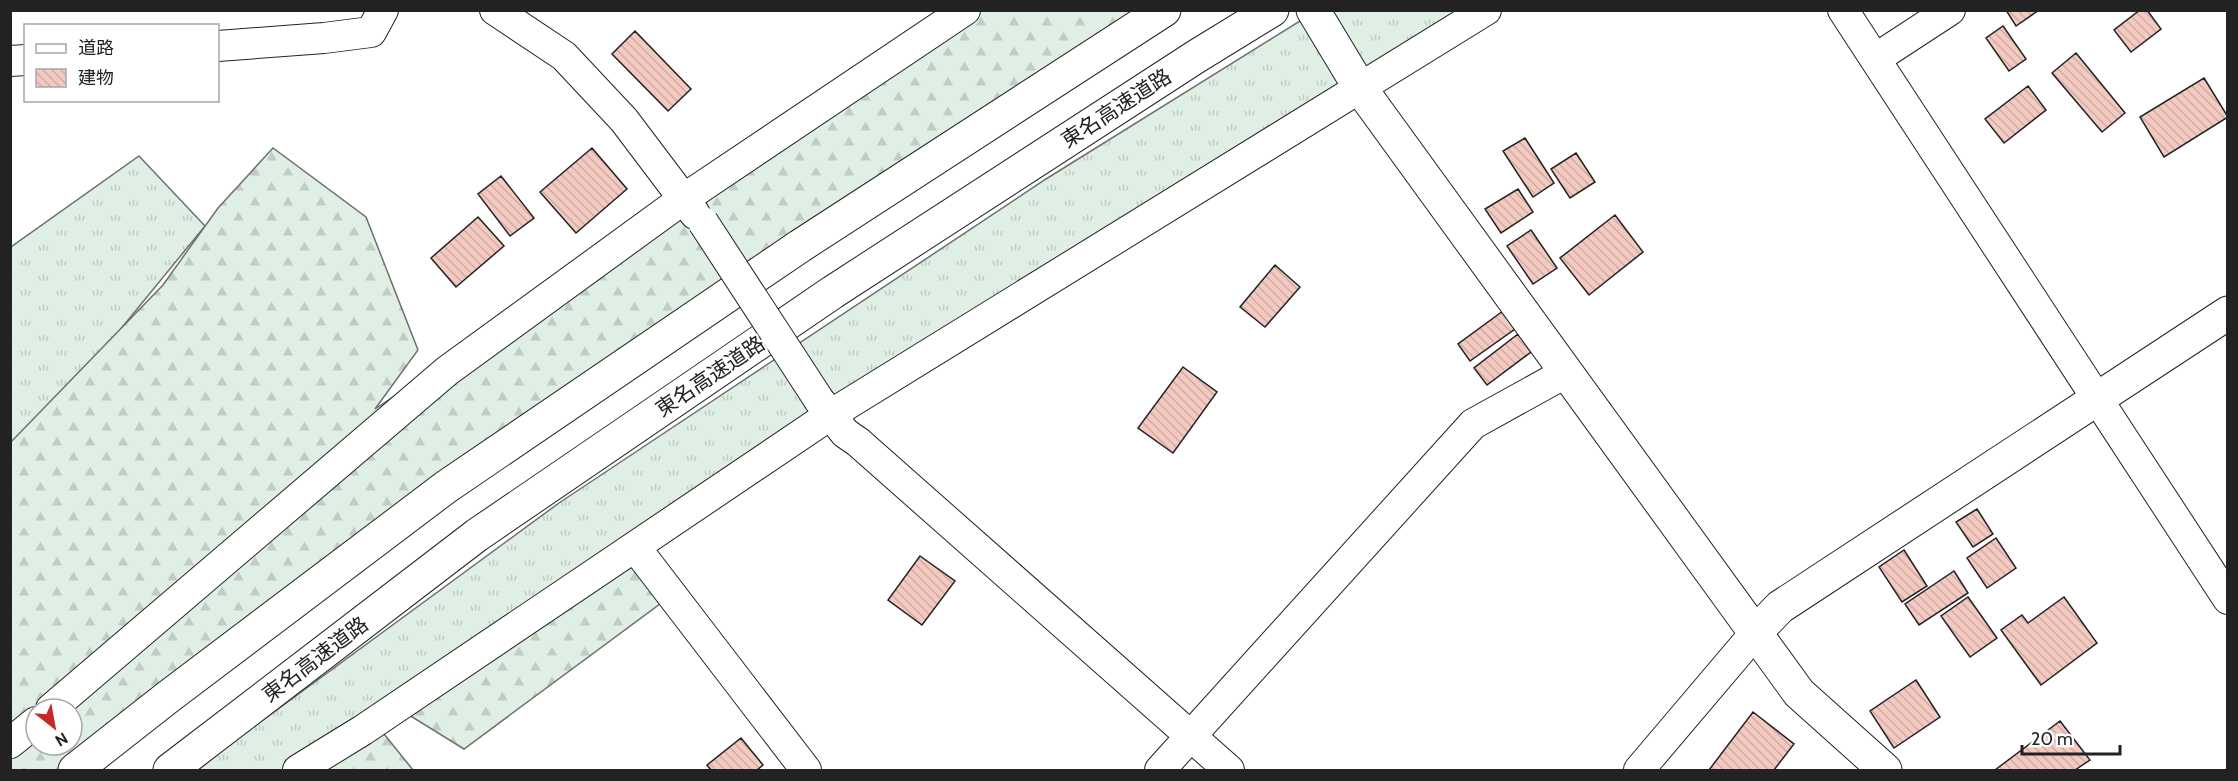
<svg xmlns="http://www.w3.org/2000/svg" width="2238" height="781" viewBox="0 0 2238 781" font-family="Cabin,'Noto Sans JP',sans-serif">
<defs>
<pattern id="grass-tufts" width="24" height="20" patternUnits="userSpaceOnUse" patternTransform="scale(1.5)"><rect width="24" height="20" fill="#e0efe3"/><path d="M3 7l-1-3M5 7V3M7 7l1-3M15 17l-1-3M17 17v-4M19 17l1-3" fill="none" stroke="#c0cdc2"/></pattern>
<pattern id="forest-firs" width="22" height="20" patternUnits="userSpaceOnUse" patternTransform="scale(1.5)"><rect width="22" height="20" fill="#e0efe3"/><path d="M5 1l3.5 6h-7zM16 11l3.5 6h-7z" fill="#c0cdc2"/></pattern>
<pattern id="building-back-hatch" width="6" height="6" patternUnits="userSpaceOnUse" patternTransform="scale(1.5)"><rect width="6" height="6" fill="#f3c9c0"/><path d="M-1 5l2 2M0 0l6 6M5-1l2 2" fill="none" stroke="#d0aca5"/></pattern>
</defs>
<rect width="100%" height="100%" fill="#fff"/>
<path fill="url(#grass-tufts)" stroke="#6f6f6f" stroke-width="1.5" d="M 1316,11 L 1490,11 L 290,770 L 198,770 L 233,742 L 559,503 L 1046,179 Z
M 139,156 L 205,226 L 11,463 L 11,247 Z"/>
<path fill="url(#forest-firs)" stroke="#6f6f6f" stroke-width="1.5" fill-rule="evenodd" d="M 976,11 L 1159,11 L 63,770 L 11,770 L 10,443 L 163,285 L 218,208 L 273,148 L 366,217 L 418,350 L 375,409 L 642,230 ZM 36,709 L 72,709 L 72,745 L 36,745 Z
M 635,547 L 672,595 L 464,749 L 396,707 Z
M 380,729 L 413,770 L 319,770 Z"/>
<path fill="url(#building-back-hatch)" stroke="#222" stroke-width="1.5" d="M 2006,10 L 2039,10 L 2016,26 Z
M 2140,10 L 2147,10 L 2161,29 L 2131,52 L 2114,30 Z
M 2003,26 L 2026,59 L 2009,71 L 1986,38 Z
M 635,31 L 691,89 L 668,111 L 612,54 Z
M 2076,53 L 2125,113 L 2102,132 L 2052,73 Z
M 2204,78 L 2228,117 L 2164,157 L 2140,117 Z
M 2028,86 L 2046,110 L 2004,143 L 1985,119 Z
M 1525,138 L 1554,183 L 1533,197 L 1503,151 Z
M 592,148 L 627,189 L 576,233 L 540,192 Z
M 1576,153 L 1595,182 L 1570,198 L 1551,169 Z
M 501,176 L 534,218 L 510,236 L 478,194 Z
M 1518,189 L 1533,212 L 1501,233 L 1485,209 Z
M 1615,215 L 1643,252 L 1589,295 L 1560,258 Z
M 478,217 L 504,246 L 456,287 L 431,258 Z
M 1531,230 L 1557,268 L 1533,284 L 1507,246 Z
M 1275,265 L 1300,287 L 1265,327 L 1240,307 Z
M 1503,311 L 1515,329 L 1470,361 L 1458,344 Z
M 1518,334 L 1531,352 L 1487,385 L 1474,368 Z
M 1183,367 L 1217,392 L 1173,453 L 1138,428 Z
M 1977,509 L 1993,534 L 1973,547 L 1956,522 Z
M 1996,538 L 2016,568 L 1987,588 L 1967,558 Z
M 1904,550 L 1927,586 L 1902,602 L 1879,567 Z
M 920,556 L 955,581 L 922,625 L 888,600 Z
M 1954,571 L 1968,593 L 1919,625 L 1905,604 Z
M 1968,597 L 1997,638 L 1970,657 L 1941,616 Z
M 2064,597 L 2097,643 L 2041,685 L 2001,630 L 2022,615 L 2028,623 Z
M 1916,680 L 1940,717 L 1894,748 L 1870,711 Z
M 1753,712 L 1794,744 L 1774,770 L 1709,770 Z
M 2060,721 L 2090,760 L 2075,770 L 1995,770 Z
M 741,738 L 763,765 L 757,770 L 711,770 L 707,765 Z"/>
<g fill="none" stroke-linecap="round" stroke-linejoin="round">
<g stroke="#222" stroke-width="32">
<path id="minor" d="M 495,10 L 564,56 L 624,120 L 695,214
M 1843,10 L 2228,599
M 218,46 L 324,38 L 371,32 L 383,10
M 1875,59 L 1950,10
M 10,61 L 26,60
M 819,400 L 845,433 L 858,442 L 1229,770
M 635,547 L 806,770
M 51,709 L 447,371 L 682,200 L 965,10
M 10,743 L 36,722
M 298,770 L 363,730 L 830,415 L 1486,10
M 1160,770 L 1473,424 L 1567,372
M 1639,770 L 1756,632"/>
</g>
<g stroke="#222" stroke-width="35">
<path id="tertiary" d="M 1313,10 L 1360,88 L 1799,693 L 1885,770
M 1756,632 L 1780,607 L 2228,313"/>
</g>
<g stroke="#222" stroke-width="35">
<path id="motorway" d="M 75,770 L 168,697 L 446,487 L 800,246 L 1164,10
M 170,770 L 477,535 L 833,292 L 1197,56 L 1272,10"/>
</g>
<use href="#minor" stroke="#fff" stroke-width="30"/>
<use href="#tertiary" stroke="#fff" stroke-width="33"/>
<use href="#motorway" stroke="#fff" stroke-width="33"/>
<g stroke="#222" stroke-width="32" stroke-linecap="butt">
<path id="minor-bridge" d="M 703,222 L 819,400"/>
</g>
<use href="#minor-bridge" stroke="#fff" stroke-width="30"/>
</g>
<g text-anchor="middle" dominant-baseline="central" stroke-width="4.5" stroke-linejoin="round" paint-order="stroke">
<g font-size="21" fill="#222" stroke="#fff">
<text transform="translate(1116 108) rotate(-33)">東名高速道路</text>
<text transform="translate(710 376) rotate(-34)">東名高速道路</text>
<text transform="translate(315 659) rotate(-37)">東名高速道路</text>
</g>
</g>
<rect width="2238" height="781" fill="none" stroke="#222222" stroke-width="24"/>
<rect x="24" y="24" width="195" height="78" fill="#ffffff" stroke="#a7a7a7" stroke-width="1.5"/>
<rect x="36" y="44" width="30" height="9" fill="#ffffff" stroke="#a7a7a7" stroke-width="1.5"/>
<text x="78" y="54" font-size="18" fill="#222222">道路</text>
<rect x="36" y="69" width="30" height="18" fill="url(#building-back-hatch)" stroke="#a7a7a7" stroke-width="1.5"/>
<text x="78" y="84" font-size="18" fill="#222222">建物</text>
<g transform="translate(54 727) rotate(149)"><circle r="28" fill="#ffffff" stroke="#a7a7a7" stroke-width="1.5"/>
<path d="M0-4.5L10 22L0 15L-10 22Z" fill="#c62828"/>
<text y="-9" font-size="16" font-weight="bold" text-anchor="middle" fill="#222222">N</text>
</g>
<path d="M2022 745v9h98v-9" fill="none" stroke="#222222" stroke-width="3"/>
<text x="2031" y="745" font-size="18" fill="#222222" stroke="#ffffff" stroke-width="4.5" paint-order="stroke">20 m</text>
</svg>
